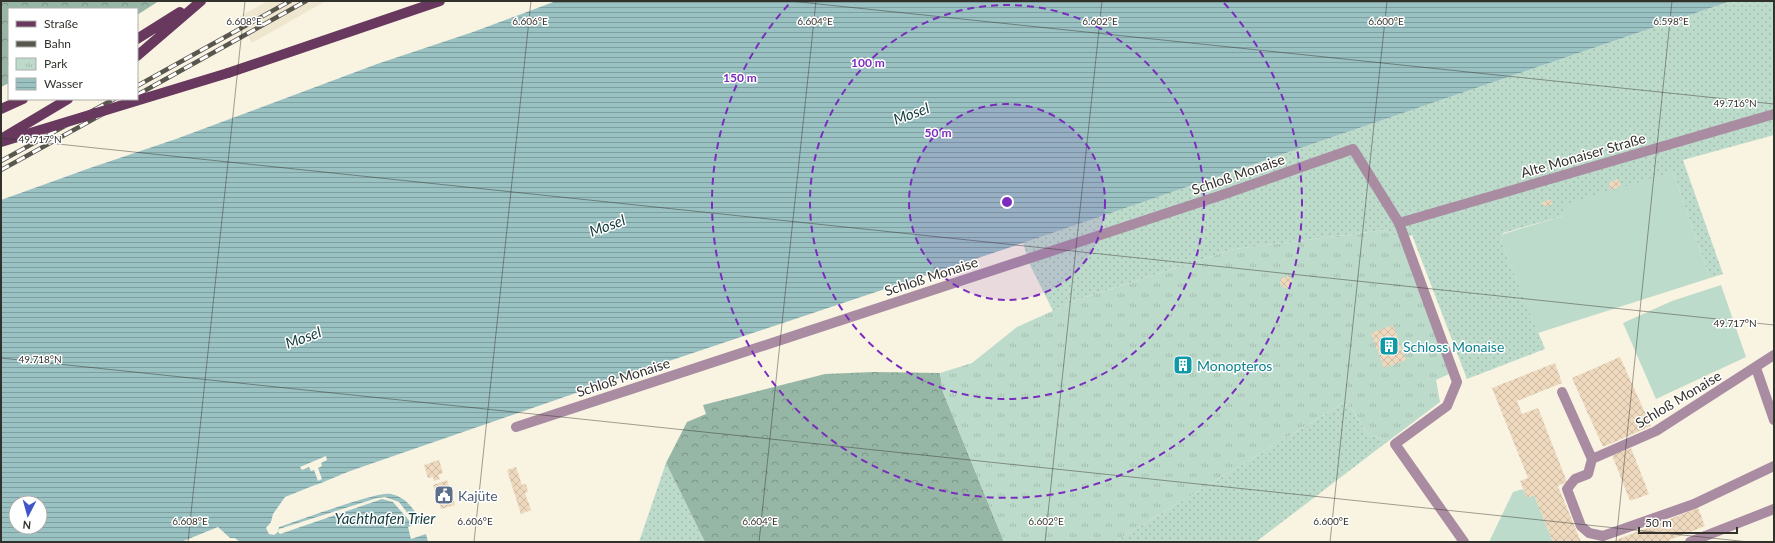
<svg xmlns="http://www.w3.org/2000/svg" width="1775" height="543" viewBox="0 0 1775 543" font-family="Lato,sans-serif">
<defs>
<pattern id="grass-dots" width="8" height="8" patternUnits="userSpaceOnUse"><rect width="8" height="8" fill="#bddbcb"/><path d="M2 2h.1M6 6h.1" fill="none" stroke="#a3bcae" stroke-width="1.8" stroke-linecap="round"/></pattern>
<pattern id="forest-crowns" width="20" height="18" patternUnits="userSpaceOnUse"><rect width="20" height="18" fill="#97b7a6"/><path d="M2 6a3 3 0 1 1 6 0M12 15a3 3 0 1 1 6 0" fill="none" stroke="#7c9587"/></pattern>
<pattern id="park-tufts" width="24" height="20" patternUnits="userSpaceOnUse"><rect width="24" height="20" fill="#bddbcb"/><path d="M3 7l-1-3M5 7V3M7 7l1-3M15 17l-1-3M17 17v-4M19 17l1-3" fill="none" stroke="#a3bcae"/></pattern>
<pattern id="water-rules" width="6" height="5" patternUnits="userSpaceOnUse"><rect width="6" height="5" fill="#9bc2c3"/><path d="M0 2.5h6" fill="none" stroke="#7f9e9f"/></pattern>
<pattern id="building-cross-hatch" width="8" height="8" patternUnits="userSpaceOnUse"><rect width="8" height="8" fill="#eed9bf"/><path d="M0 0l8 8M0 8l8-8" fill="none" stroke="#cdbba4"/></pattern>
</defs>
<rect width="100%" height="100%" fill="#f9f3e2"/>
<path fill="#efe6cf" d="M 268,1 L 326,1 L 252,43 L 237,18 Z"/>
<path fill="url(#grass-dots)" d="M 1731,1 L 1774,1 L 1774,135 L 1683,160 L 1723,274 L 1710,278 L 1673,172 L 1563,216 L 1503,233 L 1501,241 L 1545,349 L 1467,379 L 1412,235 L 1400,239 L 1385,230 L 1234,249 L 1077,300 L 1053,311 L 1030,265 L 1023,243 Z
M 1347,401 L 1367,433 L 1387,442 L 1256,542 L 1114,542 Z
M 666,463 L 705,542 L 639,542 Z"/>
<path fill="url(#forest-crowns)" d="M 1,1 L 159,1 L 137,15 L 137,9 L 9,9 L 9,83 L 1,87 Z
M 873,372 L 940,373 L 943,392 L 1004,542 L 705,542 L 666,463 L 687,422 L 706,414 L 703,405 L 825,374 Z"/>
<path fill="url(#park-tufts)" d="M 1385,230 L 1400,239 L 1449,374 L 1436,380 L 1440,402 L 1387,442 L 1367,433 L 1347,401 L 1114,542 L 1004,542 L 943,392 L 940,373 L 972,363 L 1017,327 L 1077,300 L 1234,249 Z"/>
<path fill="#bddbcb" d="M 1673,172 L 1710,278 L 1538,333 L 1501,241 L 1503,234 L 1563,216 L 1566,204 Z
M 1721,285 L 1746,357 L 1656,399 L 1623,323 L 1672,301 Z
M 1523,489 L 1527,498 L 1534,495 L 1553,542 L 1489,542 L 1513,492 Z"/>
<path fill="url(#water-rules)" fill-rule="evenodd" d="M 556,1 L 1731,1 L 1023,243 L 651,367 L 353,470 C 346,472 318,485 315,485 L 285,497 L 273,514 L 271,522 L 266,528 L 269,534 L 274,535 L 278,532 L 279,527 C 298,521 377,491 391,494 C 406,497 414,509 421,522 L 408,527 L 411,539 L 426,534 L 428,542 L 240,542 L 235,538 L 230,538 L 218,527 L 181,542 L 1,542 L 1,200 L 90,168 L 176,139 L 377,64 L 473,32 ZM 16,503 L 40,503 L 40,527 L 16,527 Z"/>
<path fill="#f9f3e2" d="M 326,456 L 327,460 L 321,463 L 322,466 L 318,468 L 322,479 L 318,481 L 314,470 L 311,471 L 309,467 L 302,470 L 300,467 Z
M 385,497 L 399,502 L 416,524 L 413,525 L 393,502 L 382,499 L 280,534 L 278,532 L 279,529 L 377,498 Z"/>
<path fill="url(#building-cross-hatch)" d="M 1618,179 L 1621,186 L 1611,190 L 1608,183 Z
M 1551,199 L 1552,204 L 1545,207 L 1544,204 L 1541,205 L 1541,203 Z
M1280 282a6 6 0 1 1 12 0a6 6 0 1 1-12 0Z
M 1393,325 L 1406,360 L 1384,368 L 1371,333 Z
M 1620,357 L 1651,426 L 1603,447 L 1572,378 Z
M1177 365a6 6 0 1 1 12 0a6 6 0 1 1-12 0Z
M 1555,363 L 1562,383 L 1517,401 L 1522,414 L 1538,408 L 1567,482 L 1558,486 L 1581,542 L 1553,542 L 1534,495 L 1527,498 L 1520,481 L 1528,478 L 1492,388 Z
M 1631,448 L 1649,494 L 1630,501 L 1612,455 Z
M 439,460 L 443,473 L 438,475 L 440,479 L 434,481 L 433,477 L 428,478 L 424,465 Z
M 516,467 L 522,485 L 526,484 L 528,492 L 525,493 L 531,510 L 521,514 L 507,470 Z
M 447,480 L 455,505 L 441,509 L 433,485 Z
M 1698,508 L 1705,526 L 1665,542 L 1611,542 Z"/>
<g fill="none" stroke-linecap="round" stroke-linejoin="round">
<path stroke="#a98ca2" stroke-width="10" d="M 1399,223 L 1774,114
M 1756,368 L 1774,420
M 1562,392 L 1592,459 L 1656,431 L 1774,355
M 516,427 L 1222,195 L 1353,149 L 1399,223 L 1457,382 L 1447,406 L 1395,444 L 1464,542
M 1592,459 L 1588,474 L 1575,479 L 1567,489 L 1581,526 L 1589,533 L 1603,536 L 1694,504 L 1774,466
M 1690,542 L 1774,509"/>
<path stroke="#68385e" stroke-width="10" d="M 137,39 L 180,12
M 137,56 L 201,1
M 228,73 L 440,1
M 1,109 L 23,99
M 1,139 L 68,99"/>
<g stroke="#59564e" stroke-width="4.5">
<path id="rail" d="M 137,86 L 290,1
M 137,95 L 306,1
M 1,161 L 114,99
M 1,170 L 130,99"/>
</g>
<use href="#rail" stroke="#fff" stroke-width="3" stroke-dasharray="9" stroke-linecap="butt"/>
<path stroke="#68385e" stroke-width="10" d="M 1,142 L 228,73"/>
</g>
<path fill="none" stroke="#33312b" stroke-width="1" stroke-opacity="0.45" d="M 790,1 L 1774,104M 1,138 L 1774,325M 1,358 L 1749,542M 188,542 L 245,1M 474,542 L 531,1M 759,542 L 816,1M 1045,542 L 1102,1M 1330,542 L 1387,1M 1616,542 L 1672,1"/>
<circle cx="1007" cy="202" r="98" fill="#7b2cbf" fill-opacity=".12"/>
<g fill="none" stroke="#7b2cbf" stroke-width="2" stroke-dasharray="7 5">
<circle cx="1007" cy="202" r="98"/>
<circle cx="1007" cy="202" r="197"/>
<path d="M1224 3A295 295 0 1 1 790 3"/>
</g>
<defs>
<g id="building-square" transform="scale(1)"><rect x="-9" y="-9" width="18" height="18" rx="4" fill="#0f9aa8" stroke="#fff"/><path d="M-4-6H4V6H1V3H-1V6H-4ZM-2.5-4.3h1.7v1.8h-1.7ZM.8-4.3h1.7v1.8H.8ZM-2.5-1h1.7V.8h-1.7ZM.8-1h1.7V.8H.8Z" fill="#fff"/></g>
<g id="civic-square" transform="scale(1)"><rect x="-9" y="-9" width="18" height="18" rx="4" fill="#5c6f8a" stroke="#fff"/><path d="M-.6-6.5H3V-4.5H.6V-3L4-1V1h2V6H-6V1h2V-1L-.6-3ZM-1.2 2.5V6h2.4V2.5Z" fill="#fff"/></g>
</defs>
<g fill-rule="evenodd">
<use href="#building-square" x="1389" y="346"/>
<use href="#building-square" x="1183" y="365"/>
<use href="#civic-square" x="444" y="495"/>
</g>
<g text-anchor="middle" dominant-baseline="central" stroke-width="3" stroke-linejoin="round" paint-order="stroke">
<g font-size="14" fill="#33312b" stroke="#fff">
<text transform="translate(1583 155) rotate(-16)">Alte Monaiser Straße</text>
<text transform="translate(1238 174) rotate(-19)">Schloß Monaise</text>
<text transform="translate(931 276) rotate(-18)">Schloß Monaise</text>
<text transform="translate(623 377) rotate(-18)">Schloß Monaise</text>
<text transform="translate(1678 399) rotate(-31)">Schloß Monaise</text>
</g>
<g font-size="14" fill="#0d838f" stroke="#fff" text-anchor="start">
<text x="1403" y="346">Schloss Monaise</text>
<text x="1197" y="365">Monopteros</text>
</g>
<g font-size="14" fill="#4e5e75" stroke="#fff" text-anchor="start">
<text x="458" y="495">Kajüte</text>
</g>
<g font-size="15" font-style="italic" fill="#143b3c" stroke="#fff">
<text transform="translate(911 113) rotate(-20)">Mosel</text>
<text transform="translate(607 225) rotate(-20)">Mosel</text>
<text transform="translate(303 337) rotate(-20)">Mosel</text>
<text x="385" y="518">Yachthafen Trier</text>
</g>
</g>
<g font-size="10" text-anchor="middle" fill="#33312b" stroke="#fff" stroke-width="3" stroke-linejoin="round" paint-order="stroke">
<text x="244" y="25">6.608°E</text>
<text x="530" y="25">6.606°E</text>
<text x="815" y="25">6.604°E</text>
<text x="1100" y="25">6.602°E</text>
<text x="1386" y="25">6.600°E</text>
<text x="1671" y="25">6.598°E</text>
<text x="1735" y="107">49.716°N</text>
<text x="40" y="143">49.717°N</text>
<text x="1735" y="327">49.717°N</text>
<text x="40" y="363">49.718°N</text>
<text x="190" y="525">6.608°E</text>
<text x="475" y="525">6.606°E</text>
<text x="760" y="525">6.604°E</text>
<text x="1046" y="525">6.602°E</text>
<text x="1331" y="525">6.600°E</text>
</g>
<circle cx="1007" cy="202" r="6" fill="#7b2cbf" stroke="#fff" stroke-width="2"/>
<g font-size="12" text-anchor="middle" font-weight="bold" fill="#7b2cbf" stroke="#fff" stroke-width="3" stroke-linejoin="round" paint-order="stroke">
<text x="868" y="67">100 m</text>
<text x="740" y="82">150 m</text>
<text x="938" y="137">50 m</text>
</g>
<rect width="1775" height="543" fill="none" stroke="#33312b" stroke-width="4"/>
<rect x="8" y="8" width="130" height="92" fill="#ffffff" stroke="#adadaa"/>
<rect x="16" y="21" width="20" height="6" fill="#68385e" stroke="#adadaa"/>
<text x="44" y="28" font-size="12" fill="#33312b">Straße</text>
<rect x="16" y="41" width="20" height="6" fill="#59564e" stroke="#adadaa"/>
<text x="44" y="48" font-size="12" fill="#33312b">Bahn</text>
<rect x="16" y="58" width="20" height="12" fill="url(#park-tufts)" stroke="#adadaa"/>
<text x="44" y="68" font-size="12" fill="#33312b">Park</text>
<rect x="16" y="78" width="20" height="12" fill="url(#water-rules)" stroke="#adadaa"/>
<text x="44" y="88" font-size="12" fill="#33312b">Wasser</text>
<g transform="translate(28 515) rotate(186)"><circle r="19" fill="#ffffff" stroke="#adadaa"/>
<path d="M0-3L7 15L0 10L-7 15Z" fill="#4255c8"/>
<text y="-6" font-size="11" font-weight="bold" text-anchor="middle" fill="#33312b">N</text>
</g>
<path d="M1639 527v6h98v-6" fill="none" stroke="#33312b" stroke-width="2"/>
<text x="1645" y="527" font-size="12" fill="#33312b" stroke="#ffffff" stroke-width="3" paint-order="stroke">50 m</text>
</svg>
